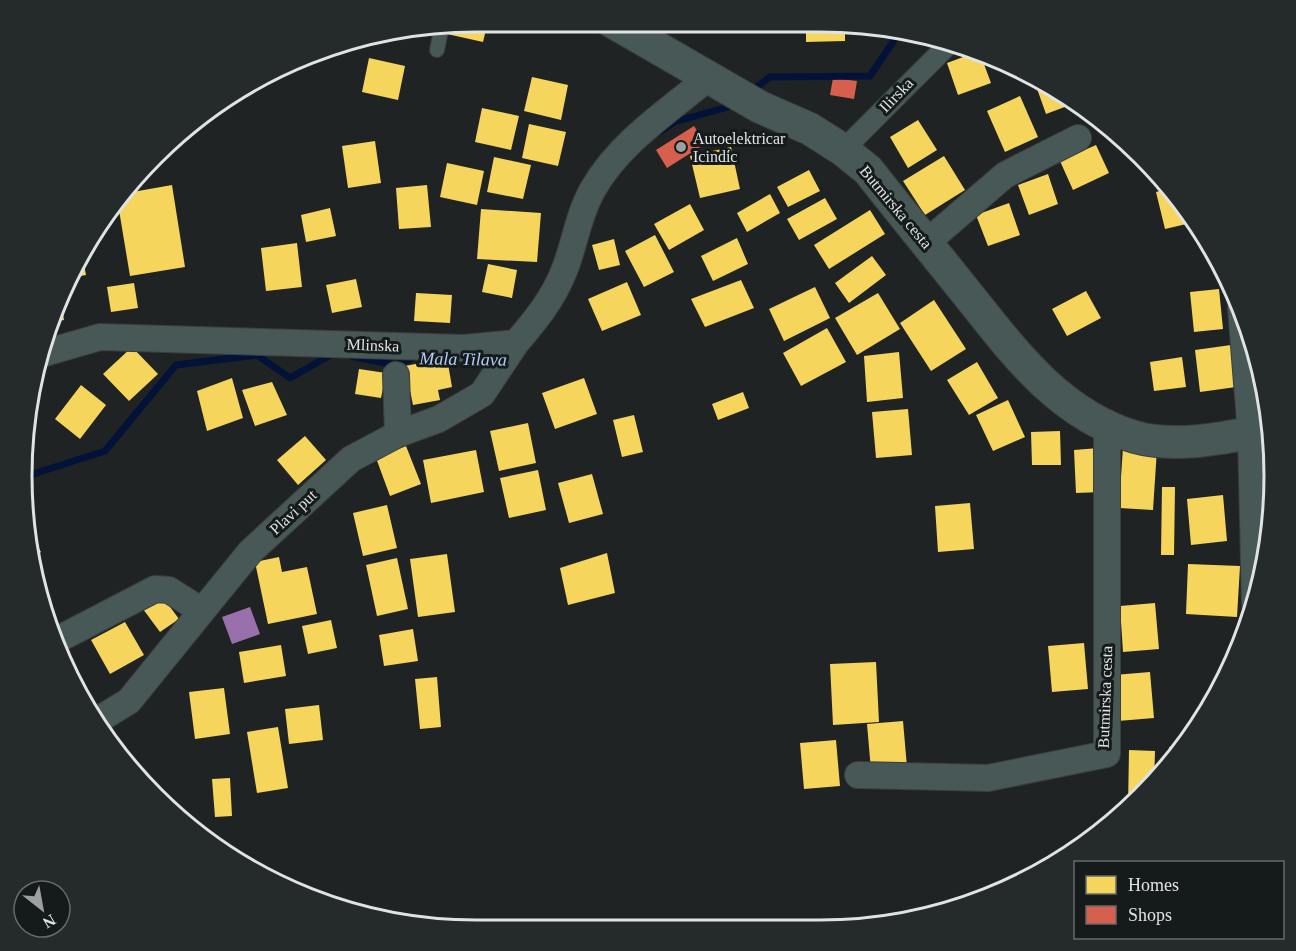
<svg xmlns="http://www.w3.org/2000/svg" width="1296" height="951" viewBox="0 0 1296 951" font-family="Georgia,serif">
<rect width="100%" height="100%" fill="#202324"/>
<path fill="#f6d55c" d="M 476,21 L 488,21 L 483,42 L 447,34 L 449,24 Z
M 806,22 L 845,22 L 845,41 L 806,42 Z
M 870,25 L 893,29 L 893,35 L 871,36 Z
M 974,53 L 981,56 L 991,83 L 958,95 L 947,63 Z
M 369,58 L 405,66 L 398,100 L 362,92 Z
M 532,77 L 568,85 L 561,120 L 524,111 Z
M 1038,82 L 1073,98 L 1078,102 L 1046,114 L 1035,83 Z
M 1020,96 L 1038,137 L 1005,152 L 987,111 Z
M 482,108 L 519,116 L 511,150 L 475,142 Z
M 918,120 L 937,150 L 908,168 L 890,137 Z
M 529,124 L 566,132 L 558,166 L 522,158 Z
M 375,141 L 381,183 L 348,188 L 342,146 Z
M 1096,145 L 1109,173 L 1073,190 L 1060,161 Z
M 731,147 L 740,189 L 700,198 L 690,156 Z
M 944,156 L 965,190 L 925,215 L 903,181 Z
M 494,157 L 531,165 L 523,199 L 487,192 Z
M 447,163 L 484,171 L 477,205 L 440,197 Z
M 809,170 L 820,191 L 788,207 L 777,187 Z
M 1048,174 L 1058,204 L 1029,215 L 1018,185 Z
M 172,185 L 185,267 L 130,276 L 118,204 L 127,193 Z
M 427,185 L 431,227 L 399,229 L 396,188 Z
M 1170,188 L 1181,199 L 1195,222 L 1165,229 L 1156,192 Z
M 770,194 L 780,213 L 747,232 L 737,213 Z
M 825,198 L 837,219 L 799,240 L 787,219 Z
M 1009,203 L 1020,235 L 988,246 L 976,215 Z
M 690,204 L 704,230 L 669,250 L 654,224 Z
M 330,208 L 336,236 L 306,242 L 301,215 Z
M 481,209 L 541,213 L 537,262 L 477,259 Z
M 870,210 L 885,234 L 829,269 L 814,245 Z
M 655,235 L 674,272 L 644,287 L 625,251 Z
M 737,238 L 748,264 L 713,281 L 701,256 Z
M 614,239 L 620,265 L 599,270 L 592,245 Z
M 297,243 L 302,287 L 266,291 L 261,248 Z
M 82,254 L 86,275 L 75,277 L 76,285 L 64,287 L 68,274 Z
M 872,256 L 886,275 L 849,303 L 835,283 Z
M 488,264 L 517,270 L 512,298 L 482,292 Z
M 356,279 L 362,307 L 332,313 L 326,285 Z
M 741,280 L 754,308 L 705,327 L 691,299 Z
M 627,282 L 641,315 L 602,331 L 588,299 Z
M 134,283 L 138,308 L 111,312 L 107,287 Z
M 815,287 L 830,318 L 784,341 L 769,309 Z
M 1219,289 L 1223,329 L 1194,332 L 1190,292 Z
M 1086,291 L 1101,318 L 1067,336 L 1052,309 Z
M 416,293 L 452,295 L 450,323 L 414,321 Z
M 878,293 L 900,329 L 857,355 L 835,318 Z
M 60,297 L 64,320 L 52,322 L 54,316 Z
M 934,300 L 966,349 L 931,371 L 900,323 Z
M 827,328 L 846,362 L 801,386 L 783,353 Z
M 1231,345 L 1236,387 L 1200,392 L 1195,350 Z
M 132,347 L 158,374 L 129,401 L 103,374 Z
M 899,352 L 903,398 L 867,402 L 864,356 Z
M 1182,357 L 1186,387 L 1154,391 L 1150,362 Z
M 447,358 L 452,387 L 438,390 L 440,400 L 413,405 L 405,366 Z
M 977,362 L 998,398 L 969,415 L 947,380 Z
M 359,369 L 386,373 L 381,398 L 355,394 Z
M 232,378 L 243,418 L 207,431 L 197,391 Z
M 584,378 L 597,414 L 555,429 L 542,393 Z
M 272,382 L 287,415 L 255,426 L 242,390 Z
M 81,385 L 106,405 L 80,439 L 55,419 Z
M 743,392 L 749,408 L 718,420 L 712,404 Z
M 1008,400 L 1025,437 L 993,451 L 976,415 Z
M 908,409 L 912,455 L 876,458 L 872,412 Z
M 634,415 L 643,452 L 622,457 L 613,420 Z
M 528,423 L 536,463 L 499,471 L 490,431 Z
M 1060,431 L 1061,465 L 1032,465 L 1031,432 Z
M 305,436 L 326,460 L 298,485 L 277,460 Z
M 406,446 L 421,484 L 390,496 L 376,458 Z
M 1123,447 L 1157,449 L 1153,510 L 1119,508 Z
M 1099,448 L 1101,492 L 1076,493 L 1074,450 Z
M 476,450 L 484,492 L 431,503 L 423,460 Z
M 538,470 L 546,510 L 509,518 L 500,478 Z
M 592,474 L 603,514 L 569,523 L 558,483 Z
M 1162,487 L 1175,487 L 1174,555 L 1161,555 Z
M 1223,495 L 1227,541 L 1191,545 L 1187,499 Z
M 970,503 L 974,549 L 938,552 L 935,506 Z
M 387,505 L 397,548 L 363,556 L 353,513 Z
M 26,527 L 41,552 L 32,557 L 32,555 Z
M 607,553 L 615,593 L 568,605 L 560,568 Z
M 447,554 L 455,612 L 418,617 L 410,559 Z
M 279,557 L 282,572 L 307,567 L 317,614 L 268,624 L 255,562 Z
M 397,558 L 408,609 L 377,616 L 366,565 Z
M 1188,564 L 1240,566 L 1237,617 L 1186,614 Z
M 159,592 L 179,619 L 160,632 L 140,605 Z
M 1155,603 L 1159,649 L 1123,652 L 1120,606 Z
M 331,620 L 337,648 L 308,654 L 302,626 Z
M 125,622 L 144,655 L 110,674 L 91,640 Z
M 413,629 L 418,661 L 384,666 L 379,635 Z
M 1084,643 L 1088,689 L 1052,692 L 1048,646 Z
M 281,645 L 286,676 L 244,683 L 239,652 Z
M 876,662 L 879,722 L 833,725 L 830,664 Z
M 1150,672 L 1154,718 L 1118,721 L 1114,675 Z
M 437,677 L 441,727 L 420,729 L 415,679 Z
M 224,688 L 230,734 L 195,739 L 189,692 Z
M 319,705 L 323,740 L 289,744 L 285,709 Z
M 903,721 L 907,767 L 871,770 L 867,724 Z
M 278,727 L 288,788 L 257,793 L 247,732 Z
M 836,740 L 840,786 L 804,789 L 800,743 Z
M 1169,747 L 1182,748 L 1169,766 Z
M 1129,750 L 1155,751 L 1154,783 L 1128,807 Z
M 230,778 L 232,816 L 215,817 L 212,779 Z"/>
<path fill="#d6604d" d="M 833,78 L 857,81 L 854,99 L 830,95 Z
M 694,126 L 705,144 L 667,168 L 656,150 Z"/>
<path fill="#9970ab" d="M 250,607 L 260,634 L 232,644 L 222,617 Z"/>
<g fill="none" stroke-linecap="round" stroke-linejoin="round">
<path stroke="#031238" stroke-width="7" d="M 750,92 L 770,77 L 870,76 L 901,30
M 661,131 L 674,122 L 735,105
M 351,356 L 395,365 L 418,356
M 24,477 L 105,451 L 176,365 L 257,355 L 290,378 L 334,353"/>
<g stroke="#3c3e3e" stroke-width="16">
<path id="service" d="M 437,50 L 442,25"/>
</g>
<g stroke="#3c3e3e" stroke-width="22">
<path id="pedestrian" d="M 843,150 L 951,42"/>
</g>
<g stroke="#3c3e3e" stroke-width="28">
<path id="minor" d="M 926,243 L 1005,175 L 1078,138
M 1241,308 L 1251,433 L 1255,605
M 41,354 L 100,337 L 464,348 L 516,343 C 535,321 553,299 564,271 C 575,244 578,215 593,189 C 619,143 668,111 708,78
M 396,375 L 398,434
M 55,641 L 155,589 L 169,590 L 202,611
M 98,720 L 129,701 L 250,552 L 351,459 L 398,434 L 439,419 L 482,394 L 516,343
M 858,775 L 988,778 L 1107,754 L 1107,427"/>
</g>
<g stroke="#3c3e3e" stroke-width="34">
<path id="tertiary" d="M 611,21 L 760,107 L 810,129 L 843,150 L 868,170 C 900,211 933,251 965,291 C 1013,351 1058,414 1135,437 C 1177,449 1229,437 1271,429"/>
</g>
<use href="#service" stroke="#475856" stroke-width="14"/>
<use href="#pedestrian" stroke="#475856" stroke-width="20"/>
<use href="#minor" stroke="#475856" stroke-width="26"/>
<use href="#tertiary" stroke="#475856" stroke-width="32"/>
</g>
<circle fill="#9da0a1" stroke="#151a1b" stroke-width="2" cx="681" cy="147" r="6"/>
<g text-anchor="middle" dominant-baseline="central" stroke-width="6" stroke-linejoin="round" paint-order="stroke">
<g font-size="16" fill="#e0e3e4" stroke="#151a1b">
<text transform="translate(896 95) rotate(-46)">Ilirska</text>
<text transform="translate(896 207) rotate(50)">Butmirska cesta</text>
<text transform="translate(373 345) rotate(2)">Mlinska</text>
<text transform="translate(293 512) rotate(-43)">Plavi put</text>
<text transform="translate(1105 697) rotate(-88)">Butmirska cesta</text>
</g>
<g font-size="16" fill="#e0e3e4" stroke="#151a1b" text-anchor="start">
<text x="693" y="138">Autoelektricar<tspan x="693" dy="18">Icindic</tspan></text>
</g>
<g font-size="18" font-style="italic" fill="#b3cdfa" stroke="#151a1b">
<text transform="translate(463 359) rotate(1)">Mala Tilava</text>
</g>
</g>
<path d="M0 0H1296V951H0ZM476 32H820A444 444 0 0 1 1264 476V476A444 444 0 0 1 820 920H476A444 444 0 0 1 32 476V476A444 444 0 0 1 476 32Z" fill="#252a2b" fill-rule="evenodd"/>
<path fill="none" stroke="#e0e3e4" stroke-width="3" d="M476 32H820A444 444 0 0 1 1264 476V476A444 444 0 0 1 820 920H476A444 444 0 0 1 32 476V476A444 444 0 0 1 476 32Z"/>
<rect x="1074" y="861" width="210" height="78" fill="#151a1b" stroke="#666a6b" stroke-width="1.5"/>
<rect x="1086" y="876" width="30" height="18" fill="#f6d55c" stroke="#666a6b" stroke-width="1.5"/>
<text x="1128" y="891" font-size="18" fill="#e0e3e4">Homes</text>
<rect x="1086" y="906" width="30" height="18" fill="#d6604d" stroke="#666a6b" stroke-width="1.5"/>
<text x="1128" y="921" font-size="18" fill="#e0e3e4">Shops</text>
<g transform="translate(42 909) rotate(149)"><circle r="28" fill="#151a1b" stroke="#666a6b" stroke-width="1.5"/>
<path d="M0-4.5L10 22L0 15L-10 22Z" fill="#9da0a1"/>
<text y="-9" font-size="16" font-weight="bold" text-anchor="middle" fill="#e0e3e4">N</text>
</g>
</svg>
